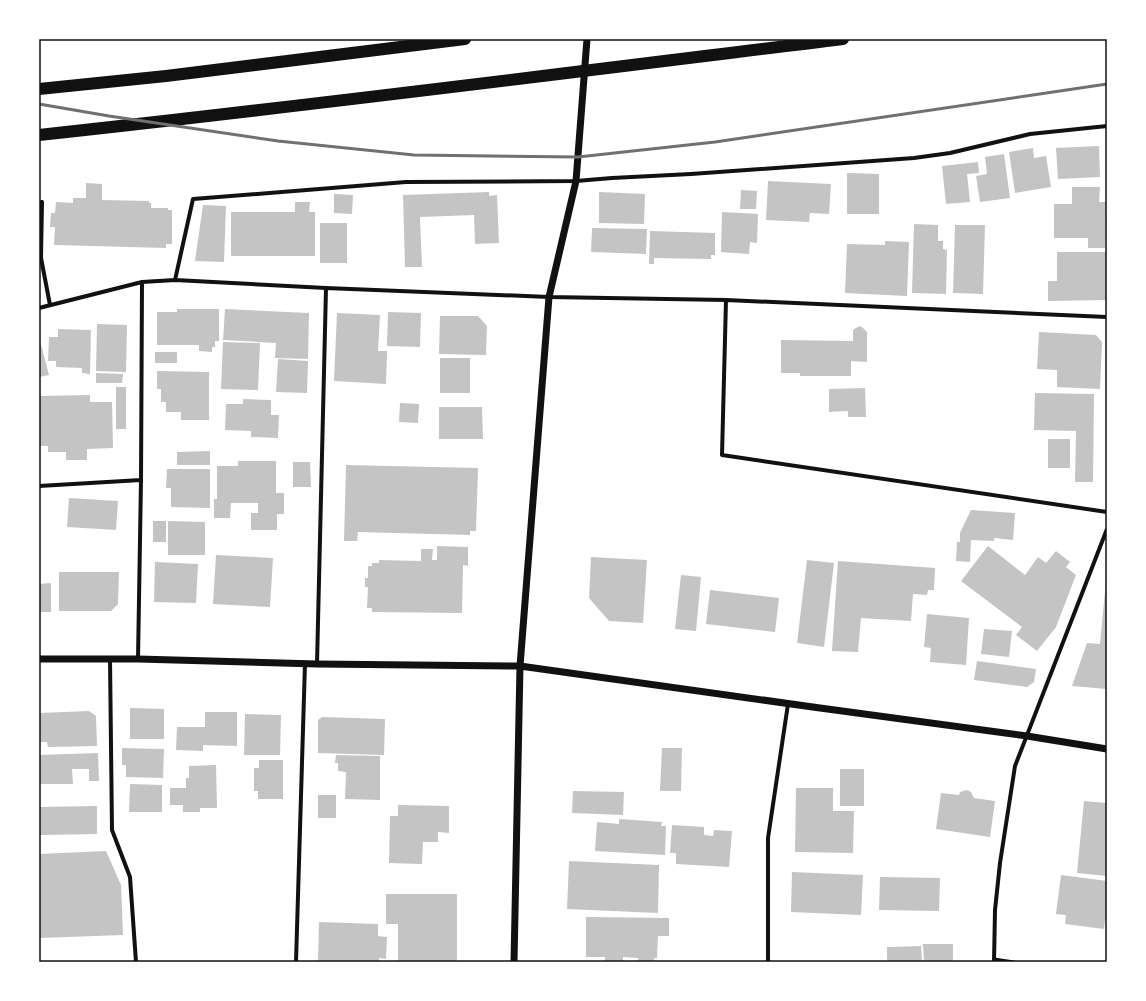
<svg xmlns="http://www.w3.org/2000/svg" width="1146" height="1001" viewBox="0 0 1146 1001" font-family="Montserrat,sans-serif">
<rect width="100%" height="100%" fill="#fff"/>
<path fill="#c4c4c4" d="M 1099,146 L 1100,177 L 1058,179 L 1056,148 Z
M 1033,148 L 1034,158 L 1046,156 L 1051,187 L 1015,193 L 1009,152 Z
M 1004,154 L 1010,198 L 980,202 L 976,176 L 987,174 L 985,157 Z
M 978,162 L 979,173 L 967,174 L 970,202 L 946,204 L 942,166 Z
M 847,173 L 879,174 L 879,214 L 847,214 Z
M 768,181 L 831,184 L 829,214 L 810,213 L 809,222 L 766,220 Z
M 86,183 L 102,184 L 102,200 L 149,201 L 149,203 L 151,203 L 151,208 L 168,208 L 168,210 L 172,210 L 172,244 L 166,244 L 166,248 L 54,245 L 55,227 L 50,227 L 51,213 L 55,213 L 56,202 L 73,203 L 73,198 L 86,198 Z
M 1072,187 L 1100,187 L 1099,202 L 1106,202 L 1105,248 L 1088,248 L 1088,238 L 1054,238 L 1054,204 L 1072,204 Z
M 741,190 L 757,191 L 756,209 L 740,209 Z
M 489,192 L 489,196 L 497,195 L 499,243 L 475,244 L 474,215 L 420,217 L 422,267 L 405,267 L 403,195 Z
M 599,192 L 645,194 L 644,224 L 599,223 Z
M 334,194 L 353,195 L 352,214 L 334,213 Z
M 295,202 L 310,202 L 309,212 L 315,212 L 315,256 L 231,256 L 231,212 L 295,212 Z
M 203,205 L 226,206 L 224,262 L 195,261 Z
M 722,212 L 758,214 L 757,243 L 750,242 L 749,254 L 721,252 Z
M 320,223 L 347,223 L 347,263 L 320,263 Z
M 914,224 L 938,225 L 938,241 L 943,241 L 943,249 L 947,250 L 946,294 L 912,293 Z
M 955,225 L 985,225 L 983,294 L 953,293 Z
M 592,228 L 647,229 L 646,254 L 591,252 Z
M 650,231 L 715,233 L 715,255 L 711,255 L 711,259 L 654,258 L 654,264 L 649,264 Z
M 885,241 L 909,242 L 907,296 L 845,293 L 847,244 L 885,245 Z
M 1057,252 L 1107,252 L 1107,300 L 1048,301 L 1048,281 L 1057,281 Z
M 177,309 L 219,309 L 219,341 L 215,341 L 215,347 L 212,347 L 212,352 L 199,351 L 199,345 L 157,345 L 157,312 L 177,312 Z
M 225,309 L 309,313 L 308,359 L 275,358 L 276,343 L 223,340 Z
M 388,312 L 421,313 L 420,347 L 387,346 Z
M 337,313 L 380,315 L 378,351 L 387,351 L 386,384 L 334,381 Z
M 440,316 L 478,316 L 487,326 L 486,355 L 439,354 Z
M 97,324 L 127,325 L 126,372 L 96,371 Z
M 860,326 L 863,328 L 867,332 L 867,362 L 851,361 L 851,376 L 800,376 L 800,373 L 781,373 L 781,340 L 853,341 L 853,331 L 854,329 Z
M 58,329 L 91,330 L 90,374 L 82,373 L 82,368 L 56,367 L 56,361 L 48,361 L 49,337 L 58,337 Z
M 1039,332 L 1096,335 L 1102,342 L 1100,389 L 1057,387 L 1057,370 L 1037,369 Z
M 39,337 L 49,375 L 39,377 Z
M 223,342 L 260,343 L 258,390 L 221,389 Z
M 155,352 L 177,352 L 177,363 L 155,363 Z
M 440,358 L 470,358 L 470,393 L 440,393 Z
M 278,359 L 308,361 L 307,393 L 276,392 Z
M 157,371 L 209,372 L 209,420 L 181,420 L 181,412 L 166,412 L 166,402 L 161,402 L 161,389 L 157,389 Z
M 96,373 L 123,374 L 122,383 L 96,383 Z
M 116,387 L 126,387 L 126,429 L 116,429 Z
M 865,388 L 866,417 L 848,417 L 848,411 L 829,412 L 829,389 Z
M 1035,393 L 1094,394 L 1093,482 L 1075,482 L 1076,431 L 1034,430 Z
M 90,395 L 90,402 L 112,402 L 113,448 L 87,449 L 87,460 L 66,460 L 66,452 L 48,452 L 48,446 L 39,446 L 39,396 Z
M 243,399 L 271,400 L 271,415 L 279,415 L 278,438 L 251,437 L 251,431 L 225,430 L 226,404 L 243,404 Z
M 400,403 L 419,404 L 418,423 L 399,422 Z
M 439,407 L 482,407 L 483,439 L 439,439 Z
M 1048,439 L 1070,439 L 1070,468 L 1048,468 Z
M 210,451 L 210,465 L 177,465 L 177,452 Z
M 238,461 L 276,461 L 276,493 L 284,493 L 284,514 L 277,514 L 277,530 L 251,530 L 251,513 L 258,513 L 258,503 L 231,503 L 230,518 L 214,518 L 214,499 L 217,499 L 217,466 L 238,466 Z
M 293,462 L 310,462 L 311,487 L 293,487 Z
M 346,465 L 478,468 L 476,531 L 470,531 L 470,535 L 358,532 L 357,541 L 344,541 Z
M 167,469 L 210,469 L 210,508 L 171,507 L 171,488 L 166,488 Z
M 69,498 L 118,501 L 116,530 L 67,527 Z
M 971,510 L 1015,513 L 1013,540 L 994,538 L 994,541 L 971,540 L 970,562 L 956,561 L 957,542 L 960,542 L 960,533 Z
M 153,521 L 166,521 L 166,542 L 153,542 Z
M 168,521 L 205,522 L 205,555 L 168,555 Z
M 437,546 L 468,547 L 468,566 L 463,565 L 462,613 L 372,612 L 372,608 L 367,608 L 368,587 L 365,587 L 365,578 L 368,578 L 368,566 L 372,566 L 372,563 L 379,563 L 379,560 L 421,561 L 421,549 L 433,549 L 432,560 L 437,560 Z
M 988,546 L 1025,575 L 1038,557 L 1046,563 L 1056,551 L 1070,562 L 1066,567 L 1076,575 L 1056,627 L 1037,651 L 1016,635 L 1022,627 L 961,581 Z
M 216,555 L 273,558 L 270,607 L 213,604 Z
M 591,557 L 647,560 L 643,623 L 609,621 L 589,598 Z
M 807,560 L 834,563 L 824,647 L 797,643 Z
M 838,561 L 935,568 L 934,590 L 928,590 L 927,595 L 913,594 L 911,621 L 861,618 L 858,652 L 832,651 Z
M 155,562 L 198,564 L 196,603 L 154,602 Z
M 59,572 L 119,572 L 118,604 L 111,611 L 59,611 Z
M 681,575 L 701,577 L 696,631 L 675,629 Z
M 1106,581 L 1107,582 L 1107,689 L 1072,686 L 1087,643 L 1100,644 Z
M 51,583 L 51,612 L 39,612 L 39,584 Z
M 710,590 L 779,598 L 775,632 L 706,624 Z
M 927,614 L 969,618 L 966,665 L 930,662 L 931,648 L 924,647 Z
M 984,629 L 1012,631 L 1009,657 L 981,654 Z
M 977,661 L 1036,669 L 1034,682 L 1027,687 L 974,680 Z
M 130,708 L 164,709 L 164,739 L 130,739 Z
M 89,711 L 96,716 L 97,746 L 48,747 L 47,742 L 39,742 L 39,713 Z
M 205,712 L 237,712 L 237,746 L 203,745 L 203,751 L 176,750 L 177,727 L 205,727 Z
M 245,714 L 281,715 L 280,755 L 244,755 Z
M 322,717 L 385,719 L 384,755 L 318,753 L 318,720 Z
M 122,748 L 164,749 L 163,778 L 126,777 L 126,765 L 122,765 Z
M 662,748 L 682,748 L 681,791 L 660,791 Z
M 98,753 L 99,781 L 89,781 L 89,769 L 72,769 L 73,784 L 39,784 L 39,755 Z
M 336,755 L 380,756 L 380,800 L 345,799 L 346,772 L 338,771 L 338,763 L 335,763 Z
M 259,760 L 283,760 L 283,799 L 258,799 L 258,791 L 254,791 L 254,768 L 259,768 Z
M 216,765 L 217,808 L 200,808 L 200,812 L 183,812 L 183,805 L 170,805 L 170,788 L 186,788 L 186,778 L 189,778 L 189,766 Z
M 840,769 L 864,769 L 864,806 L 840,806 Z
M 130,784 L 162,785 L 162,812 L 129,812 Z
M 796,788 L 833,788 L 833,811 L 854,811 L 853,853 L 795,852 Z
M 967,790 L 971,792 L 974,798 L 995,801 L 990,837 L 936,829 L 941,793 L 959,795 L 960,792 Z
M 573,791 L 624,792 L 623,815 L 572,813 Z
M 318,795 L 336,795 L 336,818 L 318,818 Z
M 1084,801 L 1107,803 L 1107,876 L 1077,873 Z
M 398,805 L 449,806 L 449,833 L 438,832 L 438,842 L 423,842 L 422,864 L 389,863 L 390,816 L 398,816 Z
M 97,806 L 97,834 L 39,835 L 39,807 Z
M 619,819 L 662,822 L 661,826 L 666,826 L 665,855 L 595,851 L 597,822 L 619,824 Z
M 672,825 L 704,827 L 704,835 L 713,836 L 714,830 L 732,831 L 729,867 L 676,864 L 676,853 L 670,853 Z
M 106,851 L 121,885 L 123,935 L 39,938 L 39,854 Z
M 569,861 L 659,865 L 658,913 L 567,909 Z
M 792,872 L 863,875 L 861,915 L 791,912 Z
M 1061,875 L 1107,881 L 1107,919 L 1105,919 L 1104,929 L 1065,924 L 1066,915 L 1056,914 Z
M 880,877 L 940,878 L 939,911 L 879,910 Z
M 386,894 L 457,894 L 457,962 L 398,962 L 398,924 L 386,924 Z
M 586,917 L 669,918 L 669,936 L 658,936 L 657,958 L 654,958 L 654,962 L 638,962 L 638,958 L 623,957 L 623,962 L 605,962 L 605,957 L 586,957 Z
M 319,922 L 378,924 L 378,936 L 387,937 L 386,959 L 379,958 L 379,962 L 318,962 Z
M 923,944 L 953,944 L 953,962 L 924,962 Z
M 921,946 L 922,962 L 887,962 L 887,947 Z"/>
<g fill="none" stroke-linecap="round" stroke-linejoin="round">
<path stroke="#111" stroke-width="3" d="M 994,959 L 1014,962"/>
<path stroke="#111" stroke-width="4" d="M 39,203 L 42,202 L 41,258 L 50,305
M 175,280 L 193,199 L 406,182 L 576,181 L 612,178 L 691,174 L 914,158 L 950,153 L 1030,134 L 1107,126
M 726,300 L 722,455 L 1107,512
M 39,308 L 142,282 L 175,280 L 326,288 L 549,297 L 726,300 L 1107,317
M 39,486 L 141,480
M 110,659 L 112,830 L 130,877 L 136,962
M 138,659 L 141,480 L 142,282
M 317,664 L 326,288
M 296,962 L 305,663
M 768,962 L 768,838 L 788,704
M 994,962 L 995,910 L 1000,863 L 1015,766 L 1107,529"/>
<path stroke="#111" stroke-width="7" d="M 39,659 L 138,659 L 317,664 L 520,666 L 820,708 L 1027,736 L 1107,749
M 514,962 L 520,666 L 549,297 L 576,181 L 587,39"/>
<path stroke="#111" stroke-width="12" d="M 39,89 L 166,76 L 465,39
M 39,135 C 307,106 575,72 843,39"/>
<path stroke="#707070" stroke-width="3" d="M 39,104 L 109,116 L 278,141 L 414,155 L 578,157 L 715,142 L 1107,84"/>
</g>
<rect width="1146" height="1001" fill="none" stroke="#ffffff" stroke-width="80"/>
<rect x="40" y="40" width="1066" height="921" fill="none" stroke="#111" stroke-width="1.5"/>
</svg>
